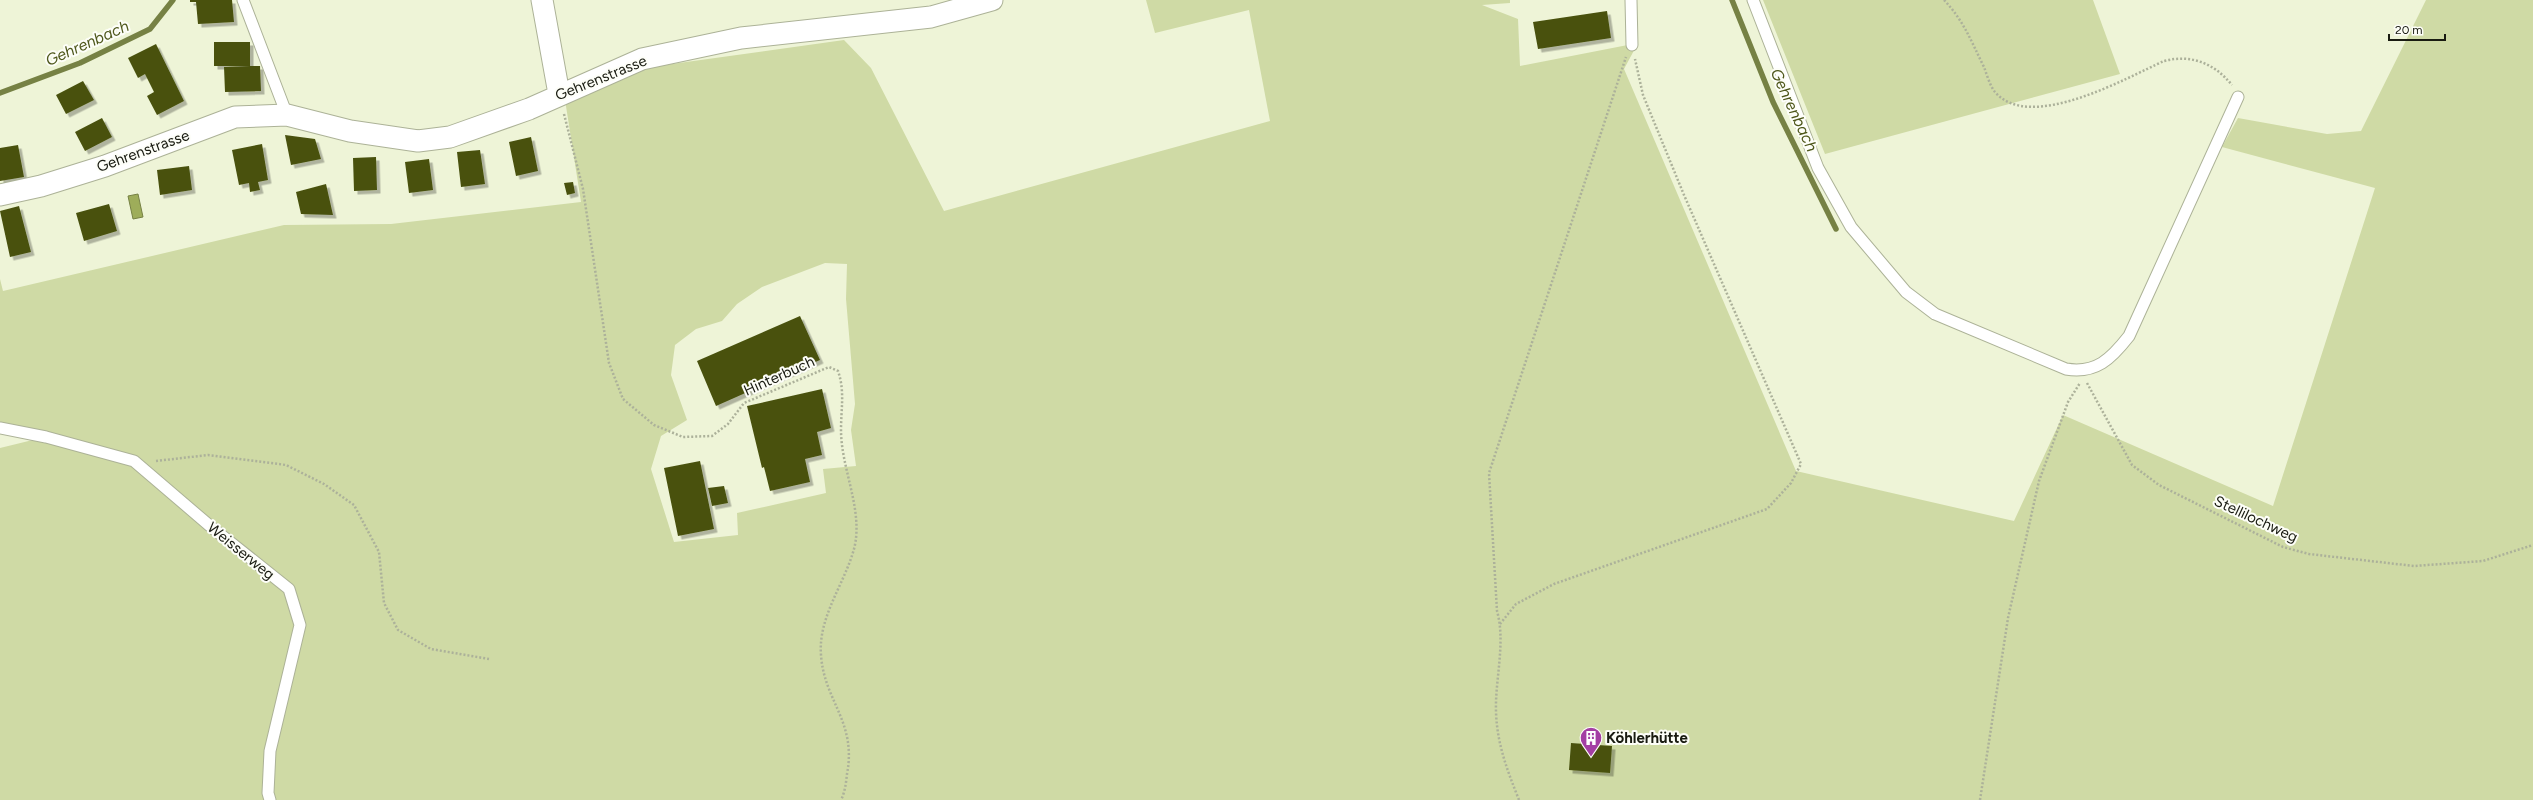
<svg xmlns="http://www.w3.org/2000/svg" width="2533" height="800" viewBox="0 0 2533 800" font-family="Figtree,sans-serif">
<defs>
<filter id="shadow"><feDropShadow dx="3.5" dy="3.5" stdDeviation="0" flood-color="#0004"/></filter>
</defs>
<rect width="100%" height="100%" fill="#eef4d7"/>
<path fill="#cfdaa5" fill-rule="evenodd" d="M 1146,0 L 1510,0 L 1510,3 L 1482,5 L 1518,19 L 1520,66 L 1638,43 L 1624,69 L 1796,471 L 2014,521 L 2063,415 L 2273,506 L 2375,188 L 2222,147 L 2238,118 L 2327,134 L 2361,131 L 2426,0 L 2533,0 L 2533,800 L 0,800 L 0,448 L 45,437 L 0,427 L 0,279 L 3,291 L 284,225 L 391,224 L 581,202 L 563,87 L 650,67 L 844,40 L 871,68 L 944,211 L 1270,121 L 1249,10 L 1155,33 ZM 825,263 L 847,264 L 846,299 L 855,404 L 851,430 L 856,466 L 823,469 L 826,493 L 737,513 L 738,535 L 674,542 L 651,469 L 661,436 L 687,420 L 671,375 L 675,345 L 696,329 L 722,321 L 737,304 L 762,287 Z
M 1763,0 L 2093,0 L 2120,74 L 1825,154 Z"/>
<path fill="#9ead5a" stroke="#768144" d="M 138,194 L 143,217 L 133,219 L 128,196 Z"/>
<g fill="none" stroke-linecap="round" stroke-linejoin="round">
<path stroke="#768144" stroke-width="5.5" d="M 1732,0 L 1773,102 L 1836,229
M 0,93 L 80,63 L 150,29 L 173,0"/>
</g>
<path fill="#48510e" filter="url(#shadow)" d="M 190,0 L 232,0 L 234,22 L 198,24 L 196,2 L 190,2 Z
M 1607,11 L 1611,38 L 1538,49 L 1533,22 Z
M 214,42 L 250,42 L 250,66 L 214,66 Z
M 156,44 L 184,101 L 157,115 L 147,96 L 154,92 L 145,74 L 138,78 L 128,58 Z
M 250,66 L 260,66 L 261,91 L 225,92 L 224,67 Z
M 83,81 L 94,100 L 66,114 L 56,95 Z
M 102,118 L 112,137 L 85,151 L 75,132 Z
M 285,135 L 315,139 L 321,159 L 291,165 Z
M 531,137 L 538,171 L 516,176 L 509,142 Z
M 262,144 L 268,180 L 258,182 L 260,190 L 250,192 L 249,183 L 239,185 L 232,150 Z
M 18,145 L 24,177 L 0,181 L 0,148 Z
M 480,150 L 485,184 L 461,187 L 457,152 Z
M 376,157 L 377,190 L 354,191 L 353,158 Z
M 429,159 L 433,190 L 409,193 L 405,162 Z
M 189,166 L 192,190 L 160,195 L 157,170 Z
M 573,182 L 575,193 L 567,195 L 564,183 Z
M 326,184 L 333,215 L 301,214 L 296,192 Z
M 109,204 L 117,231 L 84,241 L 76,213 Z
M 19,206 L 31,252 L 10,257 L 0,211 Z
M 800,316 L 820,360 L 716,406 L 697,361 Z
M 822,389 L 831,428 L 817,432 L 822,455 L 805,459 L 810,482 L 770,491 L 764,467 L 762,468 L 747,406 Z
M 700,461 L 714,529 L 678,536 L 664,468 Z
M 724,486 L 728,503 L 712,506 L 708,488 Z
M 1571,743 L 1612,746 L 1610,773 L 1569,770 Z"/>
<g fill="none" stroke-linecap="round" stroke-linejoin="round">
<g stroke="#acb297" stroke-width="13">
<path id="service" d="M 243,0 L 287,115
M 1631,0 L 1632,45
M 1753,0 L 1818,168 L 1851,227 L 1906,292 L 1935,314 L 2066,369 C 2096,374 2111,359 2129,336 L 2238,97
M 0,428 L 46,437 L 134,461 L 210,526 L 289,589 L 300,625 L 270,751 L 268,793 L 270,800"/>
</g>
<g stroke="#acb297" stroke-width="23">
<path id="minor" d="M 542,0 L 559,94
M 0,195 L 41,186 L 105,166 L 235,117 L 287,115 L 350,131 L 418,141 L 450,137 L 529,109 L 642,59 L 741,38 L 931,17 L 992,0"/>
</g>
<path stroke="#acb19a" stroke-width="2.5" stroke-dasharray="2 2" stroke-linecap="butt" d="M 1944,0 C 1964,21 1971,41 1984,67 C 1987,75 1990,86 1995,92 C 2030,133 2126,78 2164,61 C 2191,54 2214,63 2232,85
M 564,114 L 583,189 L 609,363 L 623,399 L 654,425 L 683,437 L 712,436 L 728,424 L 744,403 L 829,367 L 838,371 C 845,391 841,409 841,430 C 841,469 864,511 854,549 C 844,585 818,617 821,655 C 824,701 857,722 847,774 C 846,783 845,792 841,800
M 2087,383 L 2132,465 L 2159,485 L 2283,547 L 2309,554 L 2414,566 L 2483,561 L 2533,545
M 156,461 L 208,455 L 286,465 L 324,484 L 354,505 L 379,552 L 384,603 L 398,630 L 431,649 L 489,659
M 1500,624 L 1516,604 L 1554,584 L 1767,509 L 1791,483 L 1801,464 L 1684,195 L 1643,95 L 1635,59
M 1519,800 C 1506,767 1495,739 1496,702 C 1497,672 1505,639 1497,611 L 1489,473 L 1626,57
M 1980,800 L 2008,618 L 2039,481 L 2068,402 L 2080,383"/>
<use href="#service" stroke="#fff" stroke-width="11"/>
<use href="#minor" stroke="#fff" stroke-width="21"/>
</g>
<defs>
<g id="building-pin" transform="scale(1.15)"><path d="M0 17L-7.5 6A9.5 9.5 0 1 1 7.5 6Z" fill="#a33ea3" stroke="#fdfef8"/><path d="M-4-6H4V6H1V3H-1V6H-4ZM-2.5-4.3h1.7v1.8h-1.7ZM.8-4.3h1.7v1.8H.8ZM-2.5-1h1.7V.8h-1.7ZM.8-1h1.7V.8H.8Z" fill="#fff"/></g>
</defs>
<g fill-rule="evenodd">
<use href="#building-pin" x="1591" y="738"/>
</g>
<g text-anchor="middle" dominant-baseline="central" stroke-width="4" stroke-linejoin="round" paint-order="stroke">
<g font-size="15" fill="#191b11" stroke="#fdfef8">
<text transform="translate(601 78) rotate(-22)">Gehrenstrasse</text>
<text transform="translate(143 151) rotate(-20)">Gehrenstrasse</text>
<text transform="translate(779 376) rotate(-24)">Hinterbuch</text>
<text transform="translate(2256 519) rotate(25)">Stellilochweg</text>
<text transform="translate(241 551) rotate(39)">Weisserweg</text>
</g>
<g font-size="15" font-weight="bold" fill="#191b11" stroke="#fdfef8" text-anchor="start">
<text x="1606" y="738">Köhlerhütte</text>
</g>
<g font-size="16" font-style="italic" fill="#4f581c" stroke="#fdfef8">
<text transform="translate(87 43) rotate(-24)">Gehrenbach</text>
<text transform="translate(1794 110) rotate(65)">Gehrenbach</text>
</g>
</g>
<path d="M2389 34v6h56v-6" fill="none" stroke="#191b11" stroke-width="2"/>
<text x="2395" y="34" font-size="12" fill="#191b11" stroke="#fdfef8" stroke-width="3" paint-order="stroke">20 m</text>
</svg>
